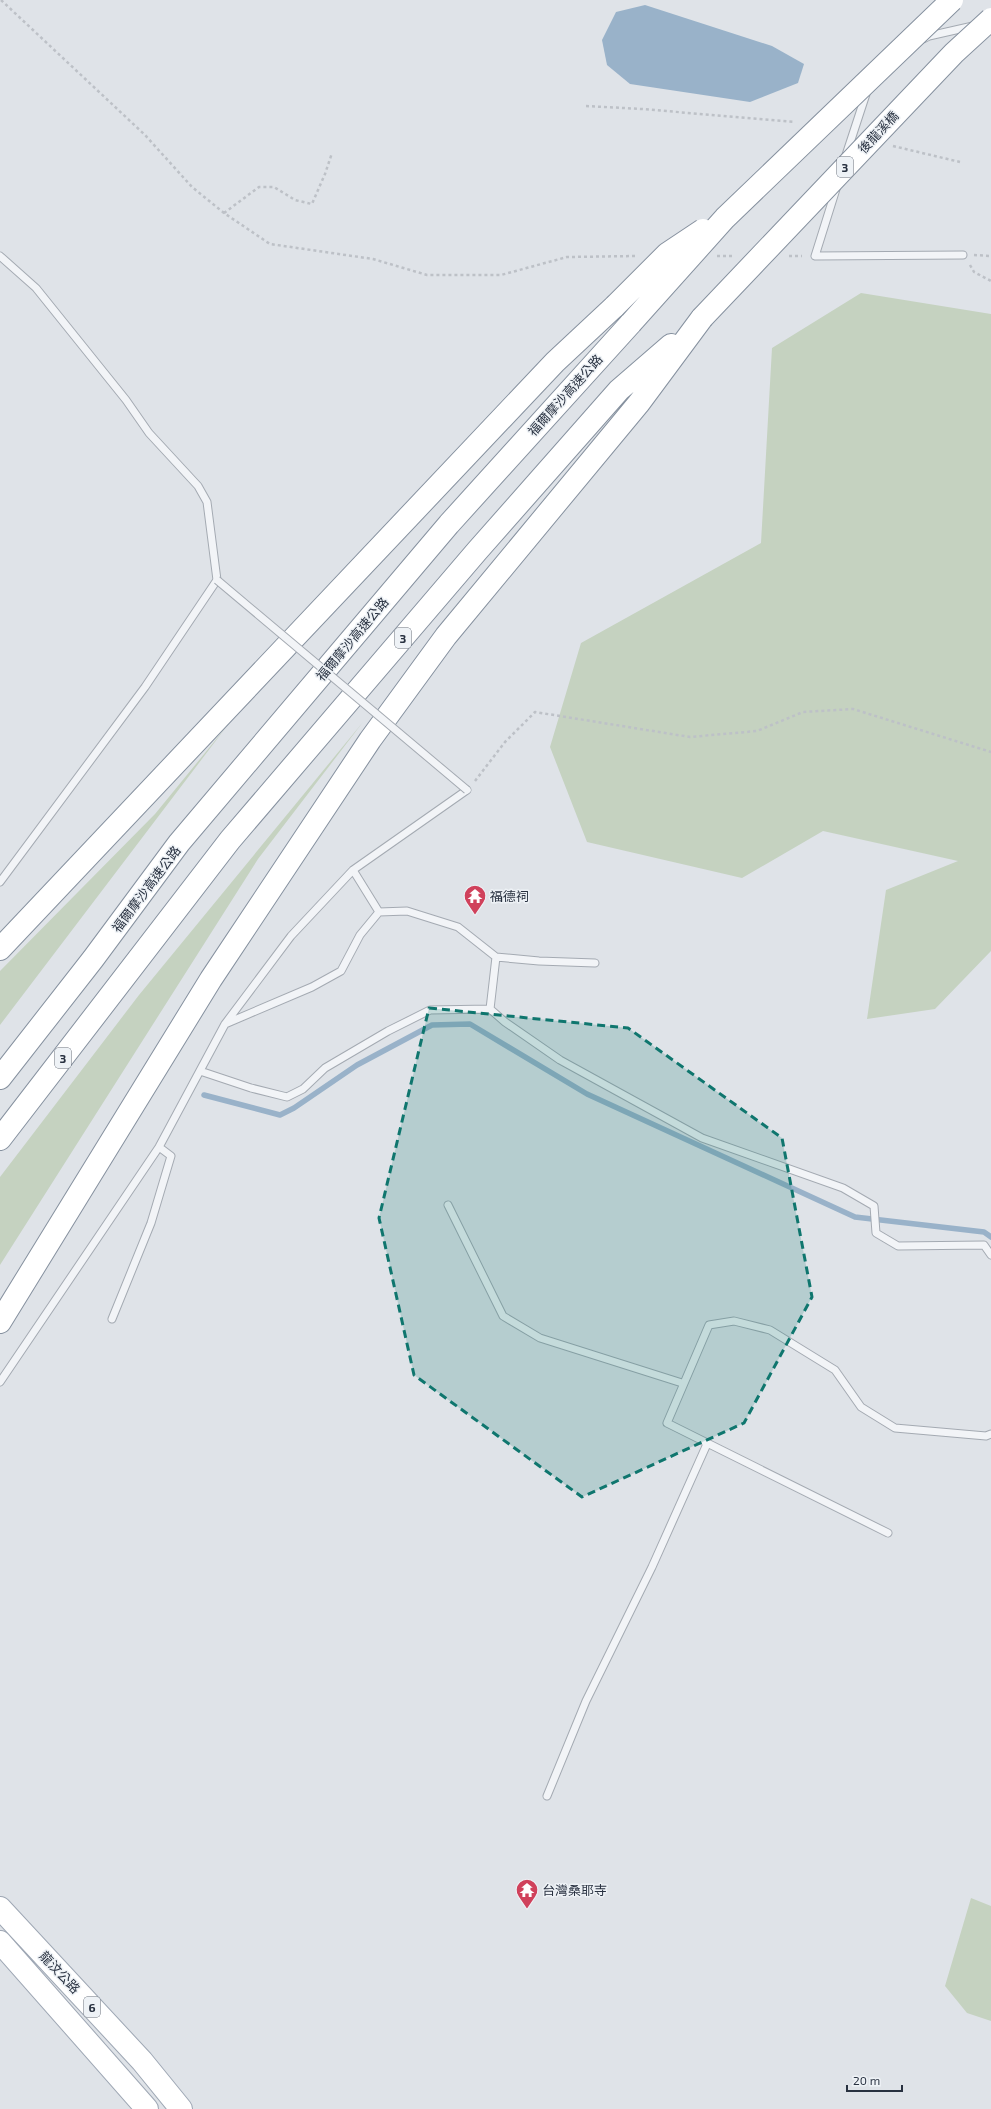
<svg xmlns="http://www.w3.org/2000/svg" width="991" height="2109" viewBox="0 0 991 2109" font-family="'Exo 2','Noto Sans TC',sans-serif">
<rect width="100%" height="100%" fill="#dfe3e8"/>
<path fill="#c5d2c0" d="M 861,293 L 991,314 L 991,951 L 935,1009 L 867,1019 L 886,890 L 958,861 L 823,831 L 742,878 L 587,842 L 550,747 L 581,643 L 761,543 L 772,348 Z
M 363,722 L 258,859 L 0,1265 L 0,1177 L 139,995 Z
M 227,726 L 0,1025 L 0,971 L 155,814 Z
M 971,1898 L 991,1906 L 991,2021 L 967,2013 L 945,1986 Z"/>
<path fill="#99b2c9" d="M 645,5 L 772,46 L 804,64 L 798,83 L 750,102 L 630,84 L 607,65 L 602,40 L 616,12 Z"/>
<g fill="none" stroke-linecap="round" stroke-linejoin="round">
<path stroke="#99b2c9" stroke-width="5.5" d="M 204,1095 L 280,1115 L 294,1108 L 357,1065 L 432,1025 L 470,1024 L 587,1094 L 855,1217 L 984,1232 L 991,1237"/>
<g stroke="#a4aab2" stroke-width="9">
<path id="lane" d="M 923,39 L 929,36 L 973,26
M 846,155 L 867,91
M 837,186 L 815,256 L 963,255
M 0,256 L 36,288 L 126,400 L 149,433 L 198,486 L 207,502 L 217,580 L 145,687 L 0,882
M 353,870 L 379,912
M 496,957 L 539,961 L 595,963
M 225,1024 L 312,987 L 341,971 L 360,935 L 379,912 L 407,911 L 458,927 L 496,957 L 490,1009
M 200,1071 L 251,1088 L 287,1097 L 303,1089 L 325,1068 L 388,1031 L 430,1010 L 490,1009 L 505,1022 L 560,1060 L 702,1138 L 843,1188 L 874,1206 L 876,1233 L 898,1246 L 984,1245 L 991,1255
M 448,1205 L 503,1316 L 540,1338 L 682,1383
M 112,1319 L 151,1223 L 171,1156 L 159,1147
M 0,1382 L 159,1147 L 225,1024 L 291,936 L 353,870 L 467,790
M 888,1533 L 667,1423 L 709,1325 L 734,1321 L 770,1330 L 835,1370 L 861,1407 L 895,1428 L 986,1436 L 991,1434
M 547,1796 L 586,1701 L 652,1567 L 707,1444"/>
</g>
<g stroke="#9ea7b4" stroke-width="24">
<path id="primary" d="M 0,1908 L 142,2061 L 181,2109
M 0,1942 L 147,2109"/>
</g>
<g stroke="#86919f" stroke-width="24">
<path id="highway" d="M 0,949 L 555,362 L 615,306
M 0,1078 L 93,959 L 179,843 L 449,524 L 631,323
M 0,1139 L 230,840 L 477,551 L 619,390 L 671,345
M 0,1322 L 211,979 L 370,740 L 446,636 L 639,403 L 702,318"/>
</g>
<path stroke="#bdc1c7" stroke-width="2.5" stroke-dasharray="3 3" stroke-linecap="butt" d="M 1,0 L 145,135 L 192,187 L 224,213 L 270,244 L 373,259 L 427,275 L 501,275 L 567,257 L 637,256
M 586,106 L 642,109 L 795,122
M 893,146 L 960,162
M 224,213 L 259,187 L 274,187 L 295,200 L 312,204 L 325,174 L 332,153
M 974,255 L 991,256
M 717,256 L 732,256
M 789,256 L 802,256
M 970,265 L 974,272 L 991,281
M 475,781 L 505,742 L 535,712 L 690,737 L 757,731 L 803,712 L 853,709 L 991,752"/>
<use href="#lane" stroke="#f2f4f7" stroke-width="7"/>
<use href="#primary" stroke="#fff" stroke-width="22"/>
<use href="#highway" stroke="#fff" stroke-width="22"/>
<g stroke="#a4aab2" stroke-width="9" stroke-linecap="butt">
<path id="lane-bridge" d="M 217,580 L 467,790"/>
</g>
<g stroke="#86919f" stroke-width="24" stroke-linecap="butt">
<path id="highway-bridge" d="M 615,306 L 667,254 L 703,230
M 702,318 L 954,53 L 991,19
M 631,323 L 725,218 L 952,0"/>
</g>
<use href="#lane-bridge" stroke="#f2f4f7" stroke-width="7"/>
<use href="#highway-bridge" stroke="#fff" stroke-width="22"/>
</g>
<path fill="#0f766e" fill-opacity="0.2" stroke="#0f766e" stroke-width="3" stroke-dasharray="8 5" stroke-linejoin="round" d="M 429,1008 L 628,1028 L 782,1138 L 812,1297 L 744,1423 L 582,1497 L 414,1375 L 379,1218 Z"/>
<defs>
<g id="temple-pin" transform="scale(1.15)"><path d="M0 17L-7.5 6A9.5 9.5 0 1 1 7.5 6Z" fill="#d0415b" stroke="#eef2f6"/><path d="M0-6L5-2H3V0L6.5 2.5H4V6H1.5V3h-3V6H-4V2.5H-6.5L-3 0V-2H-5Z" fill="#fff"/></g>
</defs>
<g fill-rule="evenodd">
<use href="#temple-pin" x="475" y="896"/>
<use href="#temple-pin" x="527" y="1890"/>
</g>
<g text-anchor="middle" dominant-baseline="central" stroke-width="3" stroke-linejoin="round" paint-order="stroke">
<g fill="#eef2f6" stroke="#636b77" stroke-width="1">
<rect x="837" y="157" width="16" height="20" rx="3"/>
<rect x="395" y="628" width="16" height="20" rx="3"/>
<rect x="55" y="1048" width="16" height="20" rx="3"/>
<rect x="84" y="1997" width="16" height="20" rx="3"/>
</g>
<g font-size="12" font-weight="bold" fill="#283140">
<text x="845" y="167">3</text>
<text x="403" y="638">3</text>
<text x="63" y="1058">3</text>
<text x="92" y="2007">6</text>
</g>
<g font-size="13" fill="#283140" stroke="#eef2f6">
<text transform="translate(878 132) rotate(-47)">後龍溪橋</text>
<text transform="translate(565 395) rotate(-48)">福爾摩沙高速公路</text>
<text transform="translate(352 639) rotate(-50)">福爾摩沙高速公路</text>
<text transform="translate(146 889) rotate(-53)">福爾摩沙高速公路</text>
<text transform="translate(60 1972) rotate(47)">龍汶公路</text>
</g>
<g font-size="13" fill="#283140" stroke="#eef2f6" text-anchor="start">
<text x="490" y="896">福德祠</text>
<text x="542" y="1890">台灣桑耶寺</text>
</g>
</g>
<path d="M847 2085v6h55v-6" fill="none" stroke="#283140" stroke-width="2"/>
<text x="853" y="2085" font-size="12" fill="#283140" stroke="#eef2f6" stroke-width="3" paint-order="stroke">20 m</text>
</svg>
